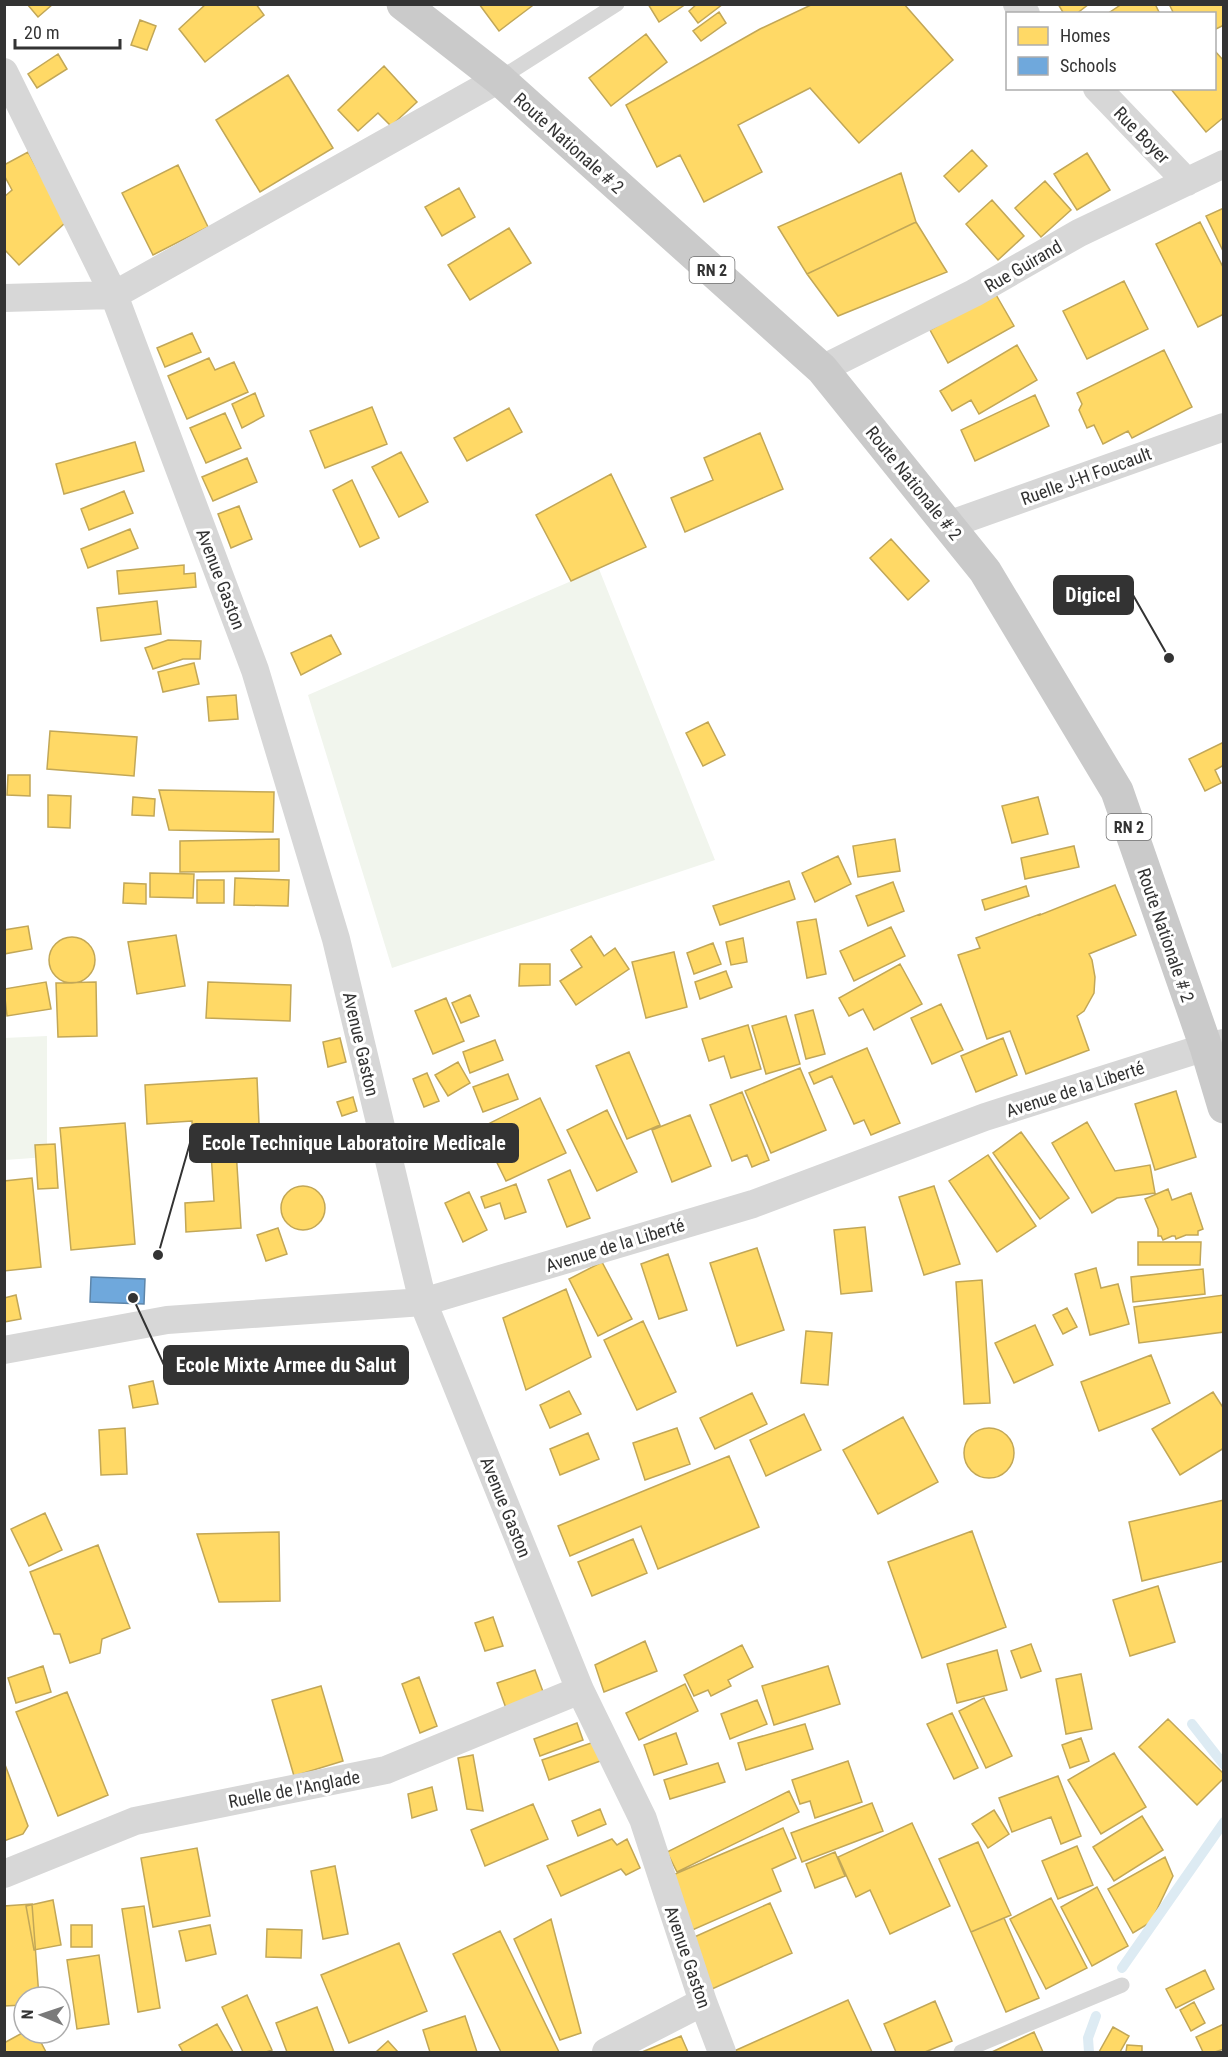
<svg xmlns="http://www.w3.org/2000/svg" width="1228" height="2057" viewBox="0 0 1228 2057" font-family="'Roboto Condensed',sans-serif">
<rect width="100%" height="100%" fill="#fff"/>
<path fill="#f1f5ed" d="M 599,569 L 715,860 L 392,968 L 308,695 Z
M 47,1036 L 47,1157 L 5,1160 L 4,1038 Z"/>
<path fill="#ffd966" stroke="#c2a757" stroke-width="1.5" d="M 27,4 L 53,4 L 38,17 Z
M 206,4 L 256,4 L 264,15 L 205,62 L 179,29 Z
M 479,4 L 530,4 L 532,6 L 499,31 Z
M 648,4 L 686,4 L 659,22 Z
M 697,4 L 723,4 L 698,23 L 689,11 Z
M 813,4 L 904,4 L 953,60 L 859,143 L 810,88 L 738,125 L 762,172 L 704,202 L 680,155 L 657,167 L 626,105 L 760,29 Z
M 1058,4 L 1089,4 L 1076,14 L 1064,14 Z
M 1122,4 L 1155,4 L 1160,14 L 1107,14 Z
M 1169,4 L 1224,4 L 1224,25 L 1214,30 L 1214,14 L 1174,14 Z
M 719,12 L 726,23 L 701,41 L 693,31 Z
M 140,20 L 156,26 L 147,50 L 131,45 Z
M 646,34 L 667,62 L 611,106 L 589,78 Z
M 1214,50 L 1224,61 L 1224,117 L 1206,132 L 1170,88 L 1214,88 Z
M 58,54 L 67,69 L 37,88 L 28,74 Z
M 384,66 L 417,102 L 391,126 L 378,113 L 358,131 L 338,110 Z
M 288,75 L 333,148 L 260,192 L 216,120 Z
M 972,150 L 987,166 L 959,192 L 944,176 Z
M 28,152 L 66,222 L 19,265 L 4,249 L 4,197 L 12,190 L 4,175 L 4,165 Z
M 1087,153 L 1110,190 L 1077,210 L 1054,174 Z
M 178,165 L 208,227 L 153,255 L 122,193 Z
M 901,173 L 916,222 L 807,274 L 778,227 Z
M 1045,181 L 1071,210 L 1041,237 L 1015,208 Z
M 459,188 L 475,217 L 442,236 L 425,207 Z
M 992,200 L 1024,236 L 998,260 L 966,224 Z
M 1224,208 L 1224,253 L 1206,216 Z
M 916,222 L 947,272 L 838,316 L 807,274 Z
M 1200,222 L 1224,269 L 1224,314 L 1198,327 L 1156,244 Z
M 509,228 L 531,263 L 470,300 L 448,265 Z
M 1124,281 L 1148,329 L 1087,359 L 1063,311 Z
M 995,293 L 1014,326 L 948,363 L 930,330 Z
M 192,333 L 201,352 L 165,367 L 157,348 Z
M 1017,345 L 1037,380 L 979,414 L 971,400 L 952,411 L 940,391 Z
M 1164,350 L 1192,407 L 1132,438 L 1128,431 L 1103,444 L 1094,425 L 1087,428 L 1079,410 L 1082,404 L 1077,393 Z
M 209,358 L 215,370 L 234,362 L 248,392 L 187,419 L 168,376 Z
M 255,393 L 264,416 L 242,428 L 232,404 Z
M 1035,395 L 1049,426 L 975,461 L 961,430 Z
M 372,407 L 387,444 L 325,468 L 310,431 Z
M 509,408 L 522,432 L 467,461 L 454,438 Z
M 225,413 L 241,448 L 206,463 L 190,428 Z
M 760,433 L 783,489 L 685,532 L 671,498 L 713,480 L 704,458 Z
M 135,442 L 144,471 L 64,494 L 56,464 Z
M 401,452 L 428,502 L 399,517 L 372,467 Z
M 247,458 L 257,482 L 213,501 L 202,477 Z
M 611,474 L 646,547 L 571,581 L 536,515 Z
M 352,480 L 379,538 L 360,547 L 333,490 Z
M 124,491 L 133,513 L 89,530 L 81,509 Z
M 239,506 L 252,539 L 231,548 L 218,514 Z
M 130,529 L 138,548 L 88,568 L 81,549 Z
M 891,539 L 929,581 L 908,600 L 870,558 Z
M 184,565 L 184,574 L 195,573 L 196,587 L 119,594 L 117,571 Z
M 157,601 L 161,634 L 101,641 L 97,608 Z
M 331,635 L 341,654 L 301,675 L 291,653 Z
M 168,640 L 201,641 L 200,659 L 183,659 L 153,669 L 145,648 Z
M 194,663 L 199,684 L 163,692 L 158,672 Z
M 236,695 L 238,719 L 209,721 L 207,697 Z
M 708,722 L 725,755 L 703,766 L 686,733 Z
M 50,731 L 137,737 L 134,776 L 47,769 Z
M 1224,742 L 1224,765 L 1215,770 L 1221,783 L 1205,791 L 1189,759 Z
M 8,775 L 30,775 L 30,796 L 7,795 Z
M 159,790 L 274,792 L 273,832 L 169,830 Z
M 48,795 L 71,796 L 70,828 L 48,827 Z
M 133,797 L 155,799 L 154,816 L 132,815 Z
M 1038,797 L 1048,834 L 1012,843 L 1002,806 Z
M 279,839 L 279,871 L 180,872 L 180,841 Z
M 895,839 L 900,871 L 858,877 L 853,846 Z
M 1074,846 L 1079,867 L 1025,879 L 1021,858 Z
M 838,856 L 851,884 L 815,902 L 802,873 Z
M 150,873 L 194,874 L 193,898 L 150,897 Z
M 235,878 L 289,880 L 288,906 L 234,905 Z
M 197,880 L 224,880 L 224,903 L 197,903 Z
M 789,881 L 795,899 L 720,925 L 713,906 Z
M 893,882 L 904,911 L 868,926 L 856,896 Z
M 124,883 L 146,884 L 146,904 L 123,903 Z
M 1115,885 L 1136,935 L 1089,954 L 1092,960 L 1095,977 L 1094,993 L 1084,1011 L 1077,1016 L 1089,1050 L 1026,1074 L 1010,1031 L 987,1039 L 958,955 L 980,948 L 976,938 L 1040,914 L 1040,915 Z
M 1026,886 L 1029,896 L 985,910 L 982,900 Z
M 816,919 L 826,974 L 807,978 L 797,922 Z
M 28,926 L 32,949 L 4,954 L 4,930 Z
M 891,927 L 905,956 L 854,981 L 840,951 Z
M 176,935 L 185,986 L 137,994 L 128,942 Z
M 591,936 L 604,956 L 615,948 L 629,969 L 576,1005 L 560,981 L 582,967 L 571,950 Z
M49 960a23 23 0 1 1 46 0a23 23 0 1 1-46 0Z
M 743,938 L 747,962 L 731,965 L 726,942 Z
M 713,943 L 721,964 L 694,974 L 687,953 Z
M 674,952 L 687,1007 L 646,1018 L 632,962 Z
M 520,964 L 550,964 L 550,985 L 519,986 Z
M 900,964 L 922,1004 L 874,1030 L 863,1009 L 849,1016 L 839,998 Z
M 726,971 L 732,987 L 700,999 L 695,982 Z
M 46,982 L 51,1009 L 7,1016 L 4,989 Z
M 96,982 L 97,1036 L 58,1037 L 56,983 Z
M 208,982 L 291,985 L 290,1021 L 206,1018 Z
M 470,995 L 479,1016 L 461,1023 L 452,1003 Z
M 446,998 L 464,1041 L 433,1054 L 415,1011 Z
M 941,1004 L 963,1050 L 932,1064 L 911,1018 Z
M 813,1010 L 825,1054 L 806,1059 L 795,1015 Z
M 786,1016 L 800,1064 L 766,1074 L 752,1026 Z
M 748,1025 L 761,1069 L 731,1078 L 724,1056 L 709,1061 L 702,1039 Z
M 340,1038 L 346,1062 L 328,1067 L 323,1042 Z
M 1003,1038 L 1017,1075 L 976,1092 L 961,1056 Z
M 495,1040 L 503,1060 L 470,1073 L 463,1052 Z
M 867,1048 L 900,1123 L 871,1135 L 864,1120 L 854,1124 L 832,1076 L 814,1084 L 809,1073 Z
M 629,1052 L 660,1125 L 627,1139 L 596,1066 Z
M 458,1062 L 470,1083 L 448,1096 L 435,1075 Z
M 800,1068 L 826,1130 L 771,1153 L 745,1091 Z
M 427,1073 L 439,1101 L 424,1107 L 413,1079 Z
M 508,1074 L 518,1099 L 483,1112 L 473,1087 Z
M 257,1078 L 259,1124 L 233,1125 L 234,1144 L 193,1146 L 192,1121 L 147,1124 L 145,1085 Z
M 1176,1091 L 1196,1157 L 1155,1170 L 1135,1104 Z
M 742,1092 L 769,1160 L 752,1167 L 747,1155 L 732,1161 L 710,1105 Z
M 353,1097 L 357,1111 L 342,1116 L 337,1102 Z
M 540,1098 L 566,1153 L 506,1181 L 480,1128 Z
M 607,1110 L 637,1172 L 597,1191 L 567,1130 Z
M 690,1115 L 711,1166 L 672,1182 L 652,1130 Z
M 1087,1122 L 1115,1171 L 1150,1165 L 1155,1193 L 1117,1198 L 1092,1213 L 1052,1143 Z
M 125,1123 L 135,1244 L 71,1250 L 60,1128 Z
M 1021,1132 L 1069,1198 L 1040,1219 L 993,1153 Z
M 55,1144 L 58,1188 L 38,1189 L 35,1145 Z
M 236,1150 L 241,1228 L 186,1232 L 185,1203 L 214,1201 L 211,1152 Z
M 988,1155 L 1036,1226 L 997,1252 L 949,1181 Z
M 570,1170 L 590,1218 L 567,1227 L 548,1180 Z
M 32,1178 L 41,1267 L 4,1271 L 4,1181 Z
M 516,1184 L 526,1212 L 505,1219 L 500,1203 L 485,1208 L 481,1197 Z
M281 1208a22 22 0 1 1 44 0a22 22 0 1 1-44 0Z
M 934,1186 L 960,1264 L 924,1275 L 899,1197 Z
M 1168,1189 L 1172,1200 L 1191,1193 L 1203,1229 L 1198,1231 L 1198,1235 L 1186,1235 L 1176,1239 L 1175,1236 L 1172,1236 L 1163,1240 L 1161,1236 L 1158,1236 L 1158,1229 L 1145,1199 Z
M 469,1192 L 487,1230 L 463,1242 L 445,1203 Z
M 865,1227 L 872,1291 L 841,1294 L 834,1230 Z
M 278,1228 L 287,1254 L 266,1261 L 257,1235 Z
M 1138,1242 L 1201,1242 L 1200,1265 L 1138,1265 Z
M 757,1248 L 784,1330 L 737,1346 L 710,1263 Z
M 668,1254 L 687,1310 L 659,1319 L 641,1264 Z
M 602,1262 L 632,1319 L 598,1336 L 569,1279 Z
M 1096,1268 L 1101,1288 L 1118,1284 L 1129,1324 L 1090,1335 L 1075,1274 Z
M 1203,1269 L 1205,1294 L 1133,1302 L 1131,1277 Z
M 982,1280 L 990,1403 L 964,1404 L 956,1282 Z
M 566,1289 L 591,1357 L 526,1390 L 503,1318 Z
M 16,1295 L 21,1319 L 4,1322 L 4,1298 Z
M 1224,1295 L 1224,1332 L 1139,1343 L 1134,1307 Z
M 1067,1308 L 1077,1327 L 1063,1334 L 1053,1315 Z
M 643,1321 L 676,1392 L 637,1410 L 604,1340 Z
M 1035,1325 L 1053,1365 L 1014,1383 L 995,1343 Z
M 806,1331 L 832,1333 L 828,1385 L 801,1383 Z
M 1151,1355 L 1170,1403 L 1099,1431 L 1081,1382 Z
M 153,1381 L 158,1404 L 133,1408 L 129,1386 Z
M 569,1391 L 581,1414 L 550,1428 L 540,1405 Z
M 1213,1392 L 1224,1409 L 1224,1448 L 1180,1475 L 1152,1429 Z
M 752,1393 L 767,1424 L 715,1449 L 700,1418 Z
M 804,1414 L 821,1450 L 766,1476 L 750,1440 Z
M 903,1417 L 938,1482 L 878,1514 L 843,1450 Z
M 125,1428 L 127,1474 L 101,1475 L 99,1430 Z
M 677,1428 L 690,1464 L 645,1480 L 633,1443 Z
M964 1453a25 25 0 1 1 50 0a25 25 0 1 1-50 0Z
M 588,1433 L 599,1459 L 560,1475 L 550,1449 Z
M 729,1456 L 759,1527 L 658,1569 L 641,1526 L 570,1556 L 558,1526 Z
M 1224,1500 L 1224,1561 L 1142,1581 L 1129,1522 Z
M 45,1513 L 62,1550 L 29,1566 L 11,1529 Z
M 972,1531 L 1006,1627 L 922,1658 L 888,1562 Z
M 279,1532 L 280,1601 L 219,1602 L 197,1534 Z
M 633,1539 L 647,1573 L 592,1596 L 578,1562 Z
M 98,1545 L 130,1628 L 102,1639 L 100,1653 L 70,1663 L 60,1634 L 54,1634 L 30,1572 Z
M 1158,1586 L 1175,1642 L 1130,1656 L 1113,1600 Z
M 493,1617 L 503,1646 L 485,1651 L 475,1623 Z
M 645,1641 L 657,1671 L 604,1692 L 595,1665 Z
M 1031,1644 L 1041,1671 L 1021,1678 L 1011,1651 Z
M 742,1645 L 753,1667 L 728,1680 L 731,1686 L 711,1696 L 708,1690 L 694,1696 L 684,1675 Z
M 997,1650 L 1007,1690 L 957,1703 L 947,1664 Z
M 43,1666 L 51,1692 L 16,1703 L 8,1678 Z
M 828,1666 L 840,1704 L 774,1725 L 762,1686 Z
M 535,1670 L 545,1697 L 507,1711 L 497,1683 Z
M 1081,1674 L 1092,1729 L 1066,1734 L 1056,1679 Z
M 419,1677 L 437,1726 L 420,1733 L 402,1684 Z
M 685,1684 L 698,1711 L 639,1740 L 626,1713 Z
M 321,1686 L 343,1761 L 294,1776 L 272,1700 Z
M 67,1692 L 108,1795 L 58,1816 L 16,1712 Z
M 984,1698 L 1012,1756 L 986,1768 L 959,1711 Z
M 757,1700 L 767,1724 L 730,1739 L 721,1714 Z
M 952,1713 L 978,1768 L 954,1779 L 927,1724 Z
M 1168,1719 L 1224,1774 L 1224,1778 L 1197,1805 L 1139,1747 Z
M 577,1723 L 583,1740 L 540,1756 L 534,1739 Z
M 805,1724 L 813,1749 L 746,1770 L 738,1743 Z
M 676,1733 L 687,1764 L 654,1775 L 644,1745 Z
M 1081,1738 L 1089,1761 L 1070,1768 L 1062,1745 Z
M 597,1741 L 603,1760 L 549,1780 L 542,1760 Z
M 1114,1753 L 1146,1807 L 1101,1834 L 1068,1780 Z
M 473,1755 L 483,1811 L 467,1809 L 458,1758 Z
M 848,1761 L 862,1802 L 815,1818 L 810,1801 L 800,1804 L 792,1780 Z
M 4,1762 L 28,1826 L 23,1834 L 4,1841 Z
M 718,1763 L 725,1782 L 670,1799 L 664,1780 Z
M 1058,1776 L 1081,1836 L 1061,1844 L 1051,1817 L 1012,1832 L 999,1798 Z
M 432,1787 L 437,1810 L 412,1818 L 408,1794 Z
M 789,1791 L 799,1812 L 677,1872 L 667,1852 Z
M 872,1803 L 883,1831 L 802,1862 L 791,1833 Z
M 533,1804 L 548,1839 L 485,1866 L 471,1830 Z
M 600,1809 L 606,1824 L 578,1836 L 572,1821 Z
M 994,1810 L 1009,1834 L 988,1848 L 972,1824 Z
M 1142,1816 L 1163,1850 L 1114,1881 L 1093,1847 Z
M 912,1823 L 950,1906 L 890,1934 L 870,1890 L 856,1897 L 838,1857 Z
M 783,1828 L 796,1858 L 772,1869 L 781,1891 L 690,1931 L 668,1877 Z
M 612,1839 L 617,1845 L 627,1839 L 640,1868 L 626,1875 L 621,1869 L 561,1896 L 547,1866 Z
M 978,1842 L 1011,1915 L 971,1932 L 939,1859 Z
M 1077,1846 L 1093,1885 L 1058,1899 L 1042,1861 Z
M 197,1848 L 210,1916 L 153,1927 L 141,1858 Z
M 835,1852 L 845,1876 L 815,1888 L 806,1864 Z
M 1165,1857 L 1173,1876 L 1151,1922 L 1133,1933 L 1108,1889 Z
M 335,1866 L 348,1934 L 323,1939 L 311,1871 Z
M 1097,1887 L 1128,1946 L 1092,1966 L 1061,1907 Z
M 1051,1898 L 1087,1968 L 1046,1989 L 1010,1919 Z
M 53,1900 L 61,1945 L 34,1950 L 26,1906 Z
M 770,1903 L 792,1953 L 712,1989 L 690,1939 Z
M 32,1904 L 39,1997 L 24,1997 L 24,2005 L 4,2006 L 4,1906 Z
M 144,1906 L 160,2008 L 138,2012 L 122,1909 Z
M 1004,1918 L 1039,1998 L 1006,2012 L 971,1932 Z
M 551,1919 L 581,2033 L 560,2040 L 514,1939 Z
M 71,1925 L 92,1925 L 92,1947 L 71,1947 Z
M 210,1925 L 216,1954 L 186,1961 L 179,1931 Z
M 267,1929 L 302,1930 L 301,1958 L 266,1957 Z
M 500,1931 L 559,2052 L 501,2052 L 453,1954 Z
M 399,1943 L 427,2011 L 349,2043 L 321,1975 Z
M 99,1955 L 109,2024 L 77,2029 L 67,1960 Z
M 1205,1970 L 1214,1989 L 1176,2008 L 1166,1989 Z
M 247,1995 L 272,2050 L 266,2052 L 243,2052 L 222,2007 Z
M 848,2000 L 872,2052 L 732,2052 Z
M 935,2001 L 952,2041 L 925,2052 L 896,2052 L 884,2024 Z
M 1194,2002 L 1205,2023 L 1191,2031 L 1180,2010 Z
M 317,2007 L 334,2052 L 287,2052 L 276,2023 Z
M 465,2016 L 477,2052 L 430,2052 L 423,2030 Z
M 217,2024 L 233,2052 L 183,2052 L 179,2045 Z
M 1224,2024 L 1224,2049 L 1215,2052 L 1203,2052 L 1196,2037 Z
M 1113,2027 L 1129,2036 L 1120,2052 L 1099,2052 Z
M 24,2032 L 36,2033 L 46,2052 L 4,2052 L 4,2043 Z
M 1034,2032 L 1043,2052 L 992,2052 Z
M 681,2036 L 688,2052 L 642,2052 Z
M 388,2041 L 398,2052 L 376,2052 Z
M 1127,2045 L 1142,2046 L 1142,2052 L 1126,2052 Z"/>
<path fill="#6fa8dc" stroke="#5d85a9" stroke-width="1.5" d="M 91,1277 L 145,1279 L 144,1304 L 90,1302 Z"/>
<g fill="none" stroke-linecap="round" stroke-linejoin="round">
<path stroke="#ddebf3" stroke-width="10" d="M 1192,1724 L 1224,1765
M 1122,1968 L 1224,1822
M 1089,2052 L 1088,2038 L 1096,2016"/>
<path stroke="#d7d7d7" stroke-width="15" d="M 499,79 L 617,4
M 961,2052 L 1122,1985"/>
<path stroke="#d7d7d7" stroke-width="28" d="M 1017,4 L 1026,14
M 4,72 L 114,295 L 255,670 L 336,939 L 423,1302 L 580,1690 L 643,1819 L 703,2002 L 722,2052
M 1097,88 L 1187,182
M 4,298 L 114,295 L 499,79
M 822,369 L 974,293 L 1079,233 L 1224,164
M 948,525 L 1224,427
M 4,1350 L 167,1320 L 423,1302 L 753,1204 L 985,1117 L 1206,1047 L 1224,1043
M 4,1874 L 135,1821 L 386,1770 L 580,1690
M 606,2052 L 703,2002"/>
<path stroke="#cacaca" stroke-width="33" d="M 403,4 L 499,79 L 822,369 L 985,571 L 1117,791 L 1206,1047 L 1224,1107"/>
</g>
<g text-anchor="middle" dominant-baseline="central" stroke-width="6" stroke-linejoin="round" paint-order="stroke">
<g fill="#fff" stroke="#707070" stroke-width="1.5">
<rect x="689.5" y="257" width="45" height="26" rx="4.5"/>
<rect x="1106.5" y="814" width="45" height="26" rx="4.5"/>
</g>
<g font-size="16" font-weight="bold" fill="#333">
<text x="712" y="270">RN 2</text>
<text x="1129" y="827">RN 2</text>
</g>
<g font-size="18" fill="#333" stroke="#fff">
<text transform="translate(1142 135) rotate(46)">Rue Boyer</text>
<text transform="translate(569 143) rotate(42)">Route Nationale # 2</text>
<text transform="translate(1023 266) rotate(-30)">Rue Guirand</text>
<text transform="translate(1086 476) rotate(-20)">Ruelle J-H Foucault</text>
<text transform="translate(914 483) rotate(51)">Route Nationale # 2</text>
<text transform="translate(221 579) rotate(69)">Avenue Gaston</text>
<text transform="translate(1166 935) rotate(71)">Route Nationale # 2</text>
<text transform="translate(361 1044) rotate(77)">Avenue Gaston</text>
<text transform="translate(1075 1089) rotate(-18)">Avenue de la Liberté</text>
<text transform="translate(615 1245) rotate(-17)">Avenue de la Liberté</text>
<text transform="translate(506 1507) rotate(68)">Avenue Gaston</text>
<text transform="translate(294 1789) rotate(-11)">Ruelle de l'Anglade</text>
<text transform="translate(688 1957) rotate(71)">Avenue Gaston</text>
</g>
</g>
<path fill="none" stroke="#333" stroke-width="2" d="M1169 658L1133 595M158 1255L190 1143M133 1298L164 1365"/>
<g fill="#333" stroke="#fff" stroke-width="2">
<circle cx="1169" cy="658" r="6"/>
<circle cx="158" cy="1255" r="6"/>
<circle cx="133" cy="1298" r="6"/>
</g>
<g fill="#333" stroke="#333" stroke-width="2">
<rect x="1054" y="576" width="79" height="38" rx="6"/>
<rect x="190" y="1124" width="328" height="38" rx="6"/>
<rect x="164" y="1346" width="244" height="38" rx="6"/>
</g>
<g font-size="20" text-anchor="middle" font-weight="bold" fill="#fff">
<text x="1093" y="602">Digicel</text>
<text x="354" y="1150">Ecole Technique Laboratoire Medicale</text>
<text x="286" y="1372">Ecole Mixte Armee du Salut</text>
</g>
<rect width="1228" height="2057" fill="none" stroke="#333333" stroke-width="12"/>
<rect x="1006" y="12" width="210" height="78" fill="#ffffff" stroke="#adadad" stroke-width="1.5"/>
<rect x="1018" y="27" width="30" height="18" fill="#ffd966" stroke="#adadad" stroke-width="1.5"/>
<text x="1060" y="42" font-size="18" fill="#333333">Homes</text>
<rect x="1018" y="57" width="30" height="18" fill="#6fa8dc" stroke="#adadad" stroke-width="1.5"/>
<text x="1060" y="72" font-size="18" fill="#333333">Schools</text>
<g transform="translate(42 2015) rotate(272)"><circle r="28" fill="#ffffff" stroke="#adadad" stroke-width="1.5"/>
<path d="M0-4.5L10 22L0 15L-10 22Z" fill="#7a7a7a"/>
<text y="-9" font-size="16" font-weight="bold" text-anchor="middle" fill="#333333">N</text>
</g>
<path d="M15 39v9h105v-9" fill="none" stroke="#333333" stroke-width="3"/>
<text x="24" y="39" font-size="18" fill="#333333" stroke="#ffffff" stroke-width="4.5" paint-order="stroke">20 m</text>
</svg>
